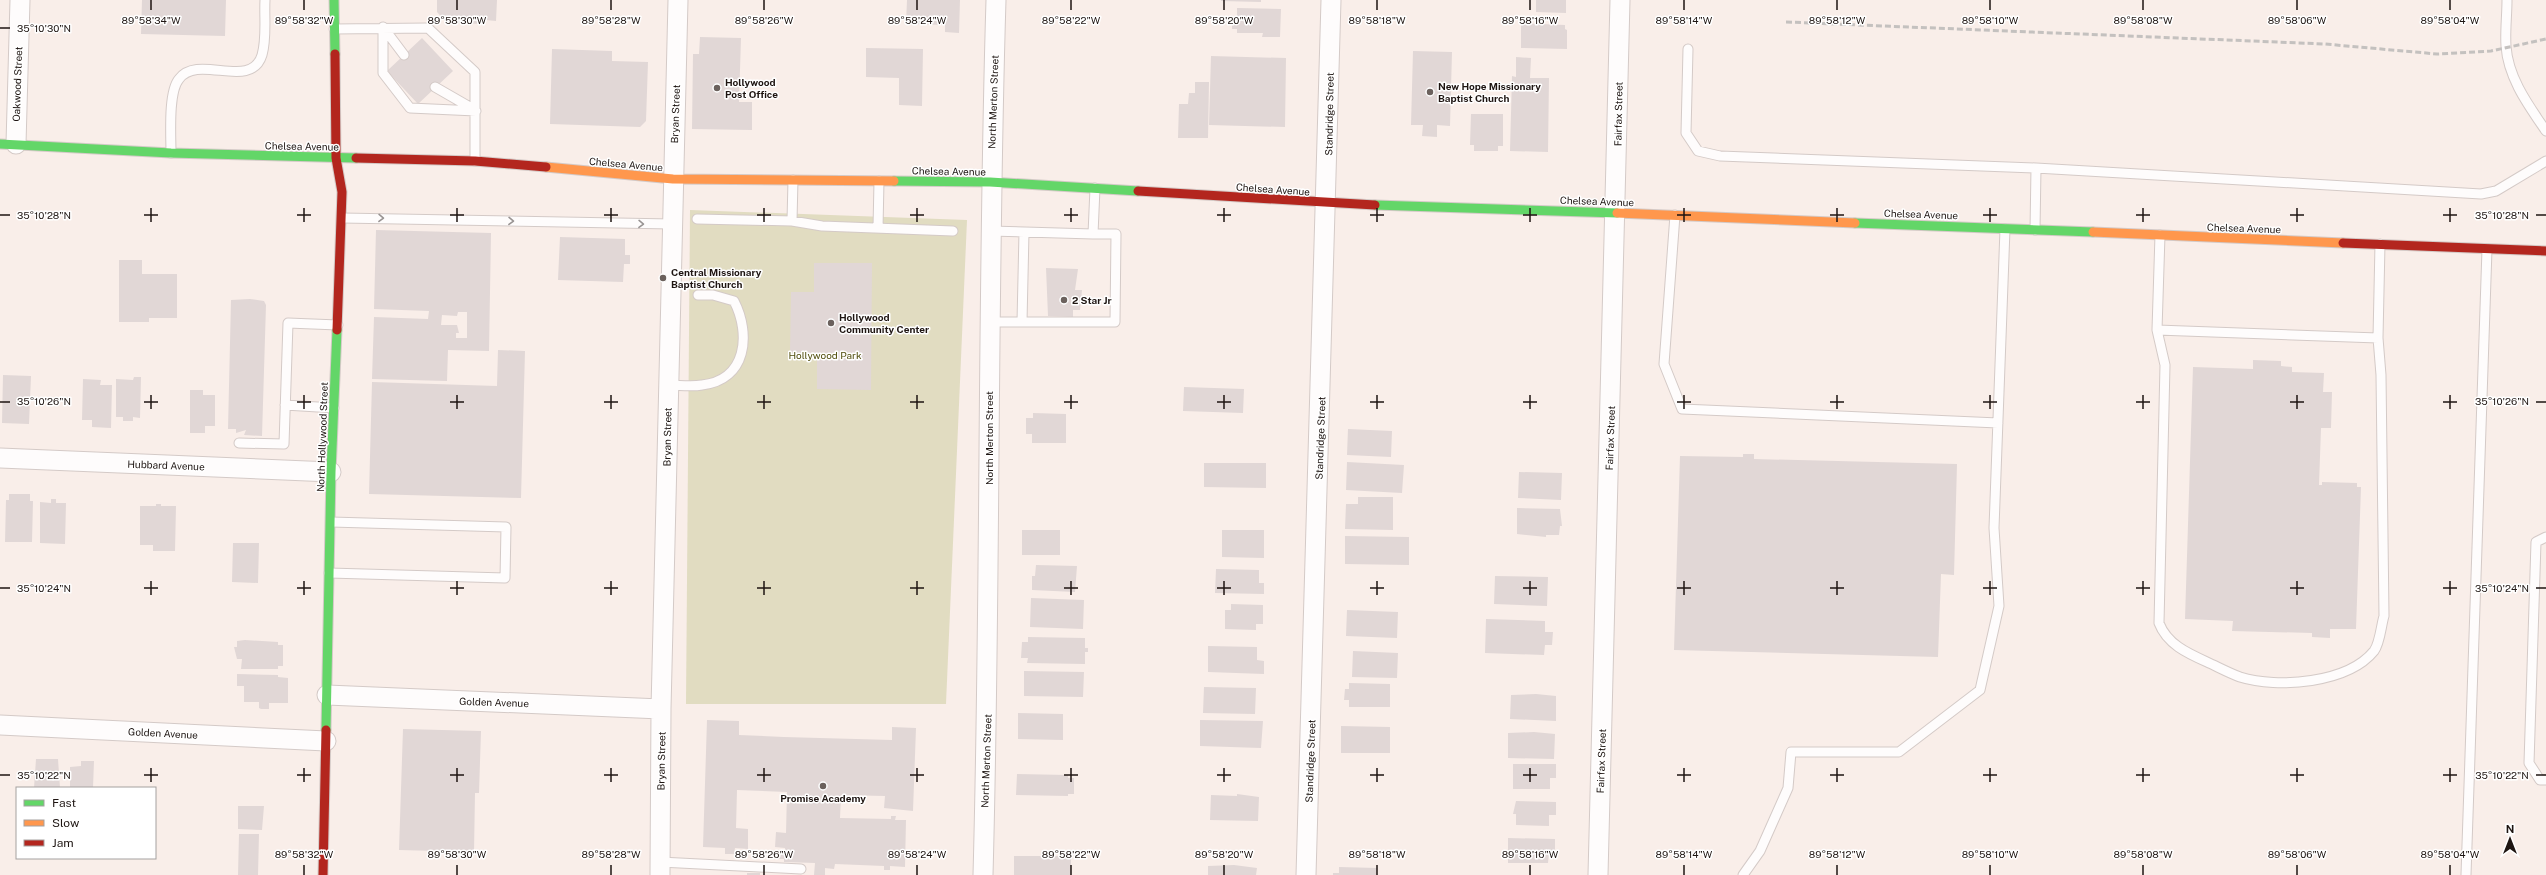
<svg xmlns="http://www.w3.org/2000/svg" width="2546" height="875" viewBox="0 0 2546 875" font-family="'Public Sans',sans-serif">
<rect width="100%" height="100%" fill="#f9eee9"/>
<path fill="#e1dcc1" d="M 690,210 L 967,220 L 946,704 L 686,704 Z"/>
<path fill="#e1d7d6" fill-rule="evenodd" d="M 142,0 L 226,0 L 225,36 L 141,34 Z
M 437,0 L 497,0 L 496,21 L 486,20 L 485,24 L 447,23 L 437,12 Z
M 907,0 L 960,0 L 959,33 L 945,32 L 945,25 L 906,24 Z
M 1221,0 L 1261,0 L 1261,2 L 1221,1 Z
M 1536,0 L 1566,0 L 1566,13 L 1536,12 Z
M 1237,8 L 1281,9 L 1280,37 L 1262,37 L 1263,33 L 1237,33 L 1237,29 L 1232,29 L 1232,20 L 1237,20 Z
M 1521,23 L 1565,25 L 1565,29 L 1567,30 L 1567,49 L 1521,48 Z
M 700,37 L 741,38 L 739,102 L 752,102 L 752,130 L 692,129 L 693,54 L 699,54 Z
M 422,38 L 453,71 L 418,104 L 387,71 Z
M 866,48 L 923,49 L 922,106 L 899,105 L 899,78 L 866,77 Z
M 552,49 L 612,51 L 612,61 L 648,62 L 646,121 L 640,127 L 550,124 Z
M 1413,51 L 1452,52 L 1450,126 L 1437,125 L 1437,137 L 1422,136 L 1423,125 L 1411,125 Z
M 1211,56 L 1286,58 L 1285,127 L 1209,125 Z
M 1516,57 L 1531,58 L 1530,78 L 1549,78 L 1548,152 L 1510,151 L 1512,76 L 1516,77 Z
M 1195,82 L 1209,82 L 1208,138 L 1178,138 L 1179,104 L 1188,104 L 1189,93 L 1195,93 Z
M 1471,114 L 1503,114 L 1503,146 L 1498,146 L 1498,151 L 1474,151 L 1474,145 L 1470,145 Z
M 376,230 L 491,233 L 489,351 L 448,350 L 447,381 L 372,379 L 374,317 L 428,319 L 429,311 L 374,309 ZM 458,312 L 467,312 L 467,338 L 456,338 L 456,333 L 459,333 L 457,325 L 441,325 L 442,315 L 457,316 Z
M 560,237 L 625,239 L 625,255 L 630,255 L 630,264 L 624,264 L 623,282 L 558,280 Z
M 119,260 L 142,260 L 142,274 L 177,274 L 177,318 L 149,318 L 149,322 L 119,322 Z
M 814,263 L 872,263 L 871,390 L 817,389 L 817,354 L 790,353 L 791,292 L 814,292 Z
M 1046,268 L 1078,269 L 1075,290 L 1082,290 L 1080,310 L 1073,310 L 1073,317 L 1048,316 Z
M 250,299 L 264,301 L 266,305 L 262,436 L 244,435 L 246,430 L 236,433 L 236,429 L 228,429 L 231,300 Z
M 498,350 L 525,351 L 521,498 L 369,494 L 372,382 L 497,386 Z
M 2253,360 L 2281,361 L 2281,366 L 2292,367 L 2292,372 L 2324,373 L 2323,392 L 2332,392 L 2331,428 L 2321,428 L 2319,485 L 2322,485 L 2322,482 L 2357,483 L 2357,487 L 2361,487 L 2356,629 L 2330,629 L 2330,638 L 2312,637 L 2312,633 L 2232,631 L 2233,621 L 2185,619 L 2193,367 L 2253,369 Z
M 3,375 L 31,376 L 29,424 L 2,423 Z
M 134,377 L 141,377 L 140,418 L 133,417 L 133,421 L 123,421 L 123,417 L 116,417 L 116,379 L 133,380 Z
M 83,379 L 101,380 L 100,385 L 112,385 L 111,428 L 92,427 L 92,420 L 82,420 Z
M 1184,387 L 1244,389 L 1243,413 L 1183,411 Z
M 190,390 L 203,390 L 203,395 L 215,395 L 215,426 L 205,426 L 205,433 L 190,433 Z
M 1033,413 L 1066,414 L 1066,443 L 1032,443 L 1032,434 L 1026,434 L 1026,418 L 1033,418 Z
M 1348,429 L 1392,431 L 1391,457 L 1347,455 Z
M 1743,454 L 1754,454 L 1754,459 L 1957,464 L 1954,575 L 1941,574 L 1938,657 L 1674,650 L 1680,456 L 1743,457 Z
M 1347,462 L 1404,465 L 1402,493 L 1346,490 Z
M 1204,463 L 1266,463 L 1266,488 L 1204,487 Z
M 1519,472 L 1562,473 L 1561,500 L 1518,498 Z
M 9,494 L 30,494 L 30,501 L 33,501 L 32,542 L 5,542 L 6,500 L 9,500 Z
M 1358,497 L 1393,497 L 1393,530 L 1345,529 L 1346,504 L 1358,504 Z
M 51,499 L 56,499 L 56,503 L 66,503 L 65,544 L 40,543 L 40,502 L 51,503 Z
M 156,504 L 161,504 L 161,506 L 176,506 L 175,551 L 153,551 L 153,545 L 140,545 L 140,506 L 156,506 Z
M 1517,508 L 1560,509 L 1562,526 L 1560,526 L 1559,535 L 1546,535 L 1546,537 L 1517,534 Z
M 1022,530 L 1060,530 L 1060,555 L 1022,555 Z
M 1222,530 L 1264,530 L 1264,558 L 1222,557 Z
M 1345,536 L 1409,537 L 1409,565 L 1345,564 Z
M 233,543 L 259,543 L 258,583 L 232,582 Z
M 1036,565 L 1077,566 L 1075,592 L 1032,590 L 1032,576 L 1035,576 Z
M 1216,569 L 1259,570 L 1259,583 L 1264,583 L 1264,594 L 1215,593 Z
M 1495,576 L 1548,577 L 1547,606 L 1494,604 Z
M 1031,598 L 1084,600 L 1083,629 L 1030,627 Z
M 1231,604 L 1263,605 L 1263,624 L 1256,624 L 1256,630 L 1225,629 L 1225,610 L 1231,610 Z
M 1347,610 L 1398,612 L 1397,638 L 1346,636 Z
M 1486,619 L 1545,621 L 1545,632 L 1553,632 L 1552,645 L 1545,645 L 1544,655 L 1485,653 Z
M 1028,637 L 1085,638 L 1085,648 L 1088,648 L 1088,652 L 1085,652 L 1085,664 L 1027,663 L 1028,658 L 1021,658 L 1022,642 L 1028,642 Z
M 245,640 L 278,642 L 278,645 L 283,645 L 283,666 L 278,666 L 278,669 L 241,669 L 242,659 L 237,659 L 234,647 L 237,647 L 237,641 Z
M 1208,646 L 1257,647 L 1257,660 L 1264,661 L 1264,674 L 1208,672 Z
M 1353,651 L 1398,653 L 1397,678 L 1352,677 Z
M 1024,671 L 1084,672 L 1083,697 L 1024,696 Z
M 237,674 L 278,675 L 278,677 L 288,678 L 288,703 L 269,703 L 269,709 L 261,709 L 259,708 L 259,702 L 244,702 L 244,686 L 237,686 Z
M 1349,683 L 1390,684 L 1390,707 L 1349,707 L 1349,700 L 1344,700 L 1345,689 L 1349,689 Z
M 1204,687 L 1256,688 L 1255,714 L 1203,713 Z
M 1536,694 L 1556,696 L 1556,721 L 1510,719 L 1511,695 Z
M 1018,713 L 1063,714 L 1063,740 L 1018,739 Z
M 707,720 L 739,721 L 739,735 L 784,737 L 892,740 L 892,727 L 916,728 L 913,811 L 884,808 L 885,796 L 841,795 L 840,818 L 891,819 L 891,816 L 896,816 L 895,820 L 906,820 L 905,867 L 890,866 L 890,870 L 884,870 L 884,866 L 835,864 L 834,869 L 825,868 L 825,875 L 814,875 L 815,863 L 784,862 L 784,859 L 779,859 L 779,854 L 785,854 L 785,848 L 775,847 L 776,832 L 786,833 L 787,792 L 737,790 L 736,828 L 748,829 L 748,849 L 735,848 L 734,854 L 725,854 L 725,848 L 703,847 Z
M 1200,720 L 1263,721 L 1261,748 L 1200,746 Z
M 1341,726 L 1390,727 L 1390,753 L 1341,753 Z
M 403,729 L 481,731 L 479,793 L 475,793 L 474,852 L 399,850 Z
M 1534,732 L 1555,734 L 1554,759 L 1508,758 L 1508,733 Z
M 36,759 L 58,759 L 60,788 L 34,788 Z
M 81,761 L 94,761 L 93,788 L 70,788 L 70,767 L 81,766 Z
M 1513,764 L 1556,764 L 1556,778 L 1550,778 L 1550,789 L 1513,789 Z
M 1017,774 L 1068,775 L 1068,778 L 1074,778 L 1074,794 L 1068,794 L 1068,796 L 1016,795 Z
M 1237,794 L 1259,797 L 1258,821 L 1210,820 L 1211,795 L 1237,796 Z
M 1516,801 L 1556,802 L 1556,815 L 1549,815 L 1549,826 L 1516,825 L 1516,814 L 1513,814 Z
M 238,806 L 264,806 L 262,830 L 238,829 Z
M 239,834 L 259,834 L 258,875 L 238,875 Z
M 1508,838 L 1555,839 L 1555,852 L 1549,852 L 1548,863 L 1508,863 Z
M 1014,856 L 1071,856 L 1071,875 L 1014,875 Z
M 1234,865 L 1257,868 L 1256,875 L 1208,875 L 1208,866 Z
M 1339,867 L 1377,868 L 1377,875 L 1333,875 L 1333,873 L 1339,873 Z
M 747,873 L 760,873 L 760,875 L 747,875 Z"/>
<g fill="none" stroke-linecap="round" stroke-linejoin="round">
<g stroke="#d4cac7" stroke-width="11">
<path id="lane" d="M 2507,0 C 2507,15 2505,31 2506,46 C 2508,78 2529,106 2546,131
M 383,27 L 383,73 L 410,108 L 476,111
M 383,27 L 404,55
M 334,29 L 428,28 L 475,72 L 475,161
M 1688,49 L 1686,133 L 1698,151 L 1720,156 L 2036,168
M 435,87 L 475,110
M 171,153 C 171,136 168,92 179,79 C 198,53 251,91 262,55 C 267,38 264,17 265,0
M 1675,215 L 1664,364 L 1682,409 L 1998,423
M 342,218 L 672,224
M 697,219 L 792,221 L 822,226 L 953,231
M 792,221 L 793,180
M 878,228 L 879,181
M 2035,230 L 2036,168 L 2481,194 L 2496,191 L 2546,161
M 990,231 L 1093,234
M 2160,235 L 2157,330 L 2165,365 L 2159,623 C 2167,644 2187,653 2207,662 C 2218,667 2229,673 2240,677 C 2278,689 2348,683 2374,651 C 2380,643 2381,626 2384,616 L 2381,375 L 2378,338
M 990,322 L 1115,322 L 1116,234 L 1093,234 L 1095,188
M 1022,322 L 1024,232
M 2157,330 L 2378,338 L 2380,244
M 668,385 C 679,385 691,387 702,385 C 747,380 751,334 734,301 L 713,295 L 698,295
M 285,405 L 334,408
M 239,443 L 284,444 L 288,323 L 338,325
M 2546,537 L 2536,542 L 2529,763 L 2540,780 L 2546,780
M 329,573 L 505,578 L 506,527 L 331,522
M 660,862 L 801,869
M 1743,875 L 1760,851 L 1788,788 L 1791,752 L 1899,752 L 1980,690 L 1999,606 L 1994,528 L 2005,229
M 2466,875 L 2487,249"/>
</g>
<g stroke="#d4cac7" stroke-width="21">
<path id="street" d="M 16,144 L 20,0
M 0,458 L 331,472
M 327,695 L 661,709
M 0,725 L 326,741
M 660,875 L 661,709 L 678,0
M 983,875 C 991,583 987,292 996,0
M 1306,875 L 1331,0
M 1598,875 L 1620,0"/>
</g>
<g stroke="#d4cac7" stroke-width="11">
<path id="fast" d="M 334,0 L 335,54
M 0,144 L 171,153 L 356,158
M 894,181 L 990,182 L 1138,191
M 1375,205 L 1617,213
M 1855,223 L 2093,232
M 326,730 L 331,472 L 337,330"/>
</g>
<g stroke="#d4cac7" stroke-width="11">
<path id="slow" d="M 546,167 L 673,179 L 894,181
M 1617,213 L 1855,223
M 2093,232 L 2343,243"/>
</g>
<g stroke="#d4cac7" stroke-width="11">
<path id="jam" d="M 335,54 L 336,158 L 342,192 L 337,330
M 356,158 L 475,161 L 546,167
M 1138,191 L 1375,205
M 2343,243 L 2546,251
M 323,875 L 326,730"/>
</g>
<use href="#lane" stroke="#fefcfc" stroke-width="9"/>
<use href="#street" stroke="#fefcfc" stroke-width="19"/>
<use href="#fast" stroke="#63d668" stroke-width="9"/>
<use href="#slow" stroke="#ff974d" stroke-width="9"/>
<use href="#jam" stroke="#b3261e" stroke-width="9"/>
<path stroke="#c4c1bf" stroke-width="3" stroke-dasharray="6 3" stroke-linecap="butt" d="M 1786,22 L 2325,44 L 2437,54 L 2491,51 L 2546,39"/>
</g>
<defs><path id="oneway-chevron" d="M-2-3.5L2.5 0L-2 3.5" fill="none" stroke-width="1.6" stroke-linecap="round" stroke-linejoin="round"/></defs>
<g stroke="#999493">
<use href="#oneway-chevron" transform="translate(381 218) rotate(1)"/>
<use href="#oneway-chevron" transform="translate(511 221) rotate(1)"/>
<use href="#oneway-chevron" transform="translate(641 224) rotate(1)"/>
</g>
<path fill="none" stroke="#1e1512" stroke-width="1.5" d="M 151,0 L 151,10M 304,0 L 304,10M 457,0 L 457,10M 611,0 L 611,10M 764,0 L 764,10M 917,0 L 917,10M 1071,0 L 1071,10M 1224,0 L 1224,10M 1377,0 L 1377,10M 1530,0 L 1530,10M 1684,0 L 1684,10M 1837,0 L 1837,10M 1990,0 L 1990,10M 2143,0 L 2143,10M 2297,0 L 2297,10M 2450,0 L 2450,10M 0,28 L 10,28M 151,208 L 151,222M 304,208 L 304,222M 457,208 L 457,222M 611,208 L 611,222M 764,208 L 764,222M 917,208 L 917,222M 1071,208 L 1071,222M 1224,208 L 1224,222M 1377,208 L 1377,222M 1530,208 L 1530,222M 1684,208 L 1684,222M 1837,208 L 1837,222M 1990,208 L 1990,222M 2143,208 L 2143,222M 2297,208 L 2297,222M 2450,208 L 2450,222M 0,215 L 10,215M 144,215 L 158,215M 297,215 L 311,215M 450,215 L 464,215M 604,215 L 618,215M 757,215 L 771,215M 910,215 L 924,215M 1064,215 L 1078,215M 1217,215 L 1231,215M 1370,215 L 1384,215M 1523,215 L 1537,215M 1677,215 L 1691,215M 1830,215 L 1844,215M 1983,215 L 1997,215M 2136,215 L 2150,215M 2290,215 L 2304,215M 2443,215 L 2457,215M 2536,215 L 2546,215M 151,395 L 151,409M 304,395 L 304,409M 457,395 L 457,409M 611,395 L 611,409M 764,395 L 764,409M 917,395 L 917,409M 1071,395 L 1071,409M 1224,395 L 1224,409M 1377,395 L 1377,409M 1530,395 L 1530,409M 1684,395 L 1684,409M 1837,395 L 1837,409M 1990,395 L 1990,409M 2143,395 L 2143,409M 2297,395 L 2297,409M 2450,395 L 2450,409M 0,402 L 10,402M 144,402 L 158,402M 297,402 L 311,402M 450,402 L 464,402M 604,402 L 618,402M 757,402 L 771,402M 910,402 L 924,402M 1064,402 L 1078,402M 1217,402 L 1231,402M 1370,402 L 1384,402M 1523,402 L 1537,402M 1677,402 L 1691,402M 1830,402 L 1844,402M 1983,402 L 1997,402M 2136,402 L 2150,402M 2290,402 L 2304,402M 2443,402 L 2457,402M 2536,402 L 2546,402M 151,581 L 151,595M 304,581 L 304,595M 457,581 L 457,595M 611,581 L 611,595M 764,581 L 764,595M 917,581 L 917,595M 1071,581 L 1071,595M 1224,581 L 1224,595M 1377,581 L 1377,595M 1530,581 L 1530,595M 1684,581 L 1684,595M 1837,581 L 1837,595M 1990,581 L 1990,595M 2143,581 L 2143,595M 2297,581 L 2297,595M 2450,581 L 2450,595M 0,588 L 10,588M 144,588 L 158,588M 297,588 L 311,588M 450,588 L 464,588M 604,588 L 618,588M 757,588 L 771,588M 910,588 L 924,588M 1064,588 L 1078,588M 1217,588 L 1231,588M 1370,588 L 1384,588M 1523,588 L 1537,588M 1677,588 L 1691,588M 1830,588 L 1844,588M 1983,588 L 1997,588M 2136,588 L 2150,588M 2290,588 L 2304,588M 2443,588 L 2457,588M 2536,588 L 2546,588M 151,768 L 151,782M 304,768 L 304,782M 457,768 L 457,782M 611,768 L 611,782M 764,768 L 764,782M 917,768 L 917,782M 1071,768 L 1071,782M 1224,768 L 1224,782M 1377,768 L 1377,782M 1530,768 L 1530,782M 1684,768 L 1684,782M 1837,768 L 1837,782M 1990,768 L 1990,782M 2143,768 L 2143,782M 2297,768 L 2297,782M 2450,768 L 2450,782M 0,775 L 10,775M 144,775 L 158,775M 297,775 L 311,775M 450,775 L 464,775M 604,775 L 618,775M 757,775 L 771,775M 910,775 L 924,775M 1064,775 L 1078,775M 1217,775 L 1231,775M 1370,775 L 1384,775M 1523,775 L 1537,775M 1677,775 L 1691,775M 1830,775 L 1844,775M 1983,775 L 1997,775M 2136,775 L 2150,775M 2290,775 L 2304,775M 2443,775 L 2457,775M 2536,775 L 2546,775M 304,865 L 304,875M 457,865 L 457,875M 611,865 L 611,875M 764,865 L 764,875M 917,865 L 917,875M 1071,865 L 1071,875M 1224,865 L 1224,875M 1377,865 L 1377,875M 1530,865 L 1530,875M 1684,865 L 1684,875M 1837,865 L 1837,875M 1990,865 L 1990,875M 2143,865 L 2143,875M 2297,865 L 2297,875M 2450,865 L 2450,875"/>
<g fill="#6b615d" stroke="#fff" stroke-width="1.5">
<circle cx="717" cy="88" r="4"/>
<circle cx="1430" cy="92" r="4"/>
<circle cx="663" cy="278" r="4"/>
<circle cx="1064" cy="300" r="4"/>
<circle cx="831" cy="323" r="4"/>
<circle cx="823" cy="786" r="4"/>
</g>
<g text-anchor="middle" dominant-baseline="central" stroke-width="3" stroke-linejoin="round" paint-order="stroke">
<g font-size="10" font-weight="bold" fill="#1e1512" stroke="#fff" text-anchor="start">
<text x="725" y="82">Hollywood<tspan x="725" dy="12">Post Office</tspan></text>
<text x="1438" y="86">New Hope Missionary<tspan x="1438" dy="12">Baptist Church</tspan></text>
<text x="671" y="272">Central Missionary<tspan x="671" dy="12">Baptist Church</tspan></text>
<text x="1072" y="300">2 Star Jr</text>
<text x="839" y="317">Hollywood<tspan x="839" dy="12">Community Center</tspan></text>
<text x="823" y="798" text-anchor="middle">Promise Academy</text>
</g>
<g font-size="10" fill="#1e1512" stroke="#fff">
<text transform="translate(17 84) rotate(-88)">Oakwood Street</text>
<text transform="translate(993 102) rotate(-88)">North Merton Street</text>
<text transform="translate(675 114) rotate(-88)">Bryan Street</text>
<text transform="translate(1329 114) rotate(-89)">Standridge Street</text>
<text transform="translate(1618 114) rotate(-89)">Fairfax Street</text>
<text transform="translate(302 146) rotate(1)">Chelsea Avenue</text>
<text transform="translate(626 164) rotate(5)">Chelsea Avenue</text>
<text transform="translate(949 171) rotate(1)">Chelsea Avenue</text>
<text transform="translate(1273 189) rotate(4)">Chelsea Avenue</text>
<text transform="translate(1597 201) rotate(2)">Chelsea Avenue</text>
<text transform="translate(1921 214) rotate(2)">Chelsea Avenue</text>
<text transform="translate(2244 228) rotate(2)">Chelsea Avenue</text>
<text transform="translate(322 437) rotate(-88)">North Hollywood Street</text>
<text transform="translate(667 437) rotate(-89)">Bryan Street</text>
<text transform="translate(989 438) rotate(-90)">North Merton Street</text>
<text transform="translate(1320 438) rotate(-88)">Standridge Street</text>
<text transform="translate(1610 438) rotate(-88)">Fairfax Street</text>
<text transform="translate(166 465) rotate(2)">Hubbard Avenue</text>
<text transform="translate(494 702) rotate(2)">Golden Avenue</text>
<text transform="translate(163 733) rotate(3)">Golden Avenue</text>
<text transform="translate(661 761) rotate(-89)">Bryan Street</text>
<text transform="translate(986 761) rotate(-88)">North Merton Street</text>
<text transform="translate(1310 761) rotate(-88)">Standridge Street</text>
<text transform="translate(1601 761) rotate(-88)">Fairfax Street</text>
</g>
<g font-size="10" fill="#504d0c" stroke="#fff">
<text x="825" y="355">Hollywood Park</text>
</g>
</g>
<g font-size="10" text-anchor="middle" fill="#1e1512" stroke="#fff" stroke-width="3" stroke-linejoin="round" paint-order="stroke">
<text x="151" y="24">89°58'34"W</text>
<text x="304" y="24">89°58'32"W</text>
<text x="457" y="24">89°58'30"W</text>
<text x="611" y="24">89°58'28"W</text>
<text x="764" y="24">89°58'26"W</text>
<text x="917" y="24">89°58'24"W</text>
<text x="1071" y="24">89°58'22"W</text>
<text x="1224" y="24">89°58'20"W</text>
<text x="1377" y="24">89°58'18"W</text>
<text x="1530" y="24">89°58'16"W</text>
<text x="1684" y="24">89°58'14"W</text>
<text x="1837" y="24">89°58'12"W</text>
<text x="1990" y="24">89°58'10"W</text>
<text x="2143" y="24">89°58'08"W</text>
<text x="2297" y="24">89°58'06"W</text>
<text x="2450" y="24">89°58'04"W</text>
<text x="44" y="32">35°10'30"N</text>
<text x="44" y="219">35°10'28"N</text>
<text x="2502" y="219">35°10'28"N</text>
<text x="44" y="405">35°10'26"N</text>
<text x="2502" y="405">35°10'26"N</text>
<text x="44" y="592">35°10'24"N</text>
<text x="2502" y="592">35°10'24"N</text>
<text x="44" y="779">35°10'22"N</text>
<text x="2502" y="779">35°10'22"N</text>
<text x="304" y="858">89°58'32"W</text>
<text x="457" y="858">89°58'30"W</text>
<text x="611" y="858">89°58'28"W</text>
<text x="764" y="858">89°58'26"W</text>
<text x="917" y="858">89°58'24"W</text>
<text x="1071" y="858">89°58'22"W</text>
<text x="1224" y="858">89°58'20"W</text>
<text x="1377" y="858">89°58'18"W</text>
<text x="1530" y="858">89°58'16"W</text>
<text x="1684" y="858">89°58'14"W</text>
<text x="1837" y="858">89°58'12"W</text>
<text x="1990" y="858">89°58'10"W</text>
<text x="2143" y="858">89°58'08"W</text>
<text x="2297" y="858">89°58'06"W</text>
<text x="2450" y="858">89°58'04"W</text>
</g>
<rect x="16" y="787" width="140" height="72" fill="#ffffff" stroke="#a5a1a0"/>
<rect x="24" y="800" width="20" height="6" fill="#63d668" stroke="#a5a1a0"/>
<text x="52" y="807" font-size="12" fill="#1e1512">Fast</text>
<rect x="24" y="820" width="20" height="6" fill="#ff974d" stroke="#a5a1a0"/>
<text x="52" y="827" font-size="12" fill="#1e1512">Slow</text>
<rect x="24" y="840" width="20" height="6" fill="#b3261e" stroke="#a5a1a0"/>
<text x="52" y="847" font-size="12" fill="#1e1512">Jam</text>
<g transform="translate(2510 839)" stroke="#ffffff" stroke-width="3" paint-order="stroke">
<path d="M0-3L7 15L0 10L-7 15Z" fill="#1e1512"/>
<text y="-6" font-size="11" font-weight="bold" text-anchor="middle" fill="#1e1512">N</text>
</g>
</svg>
